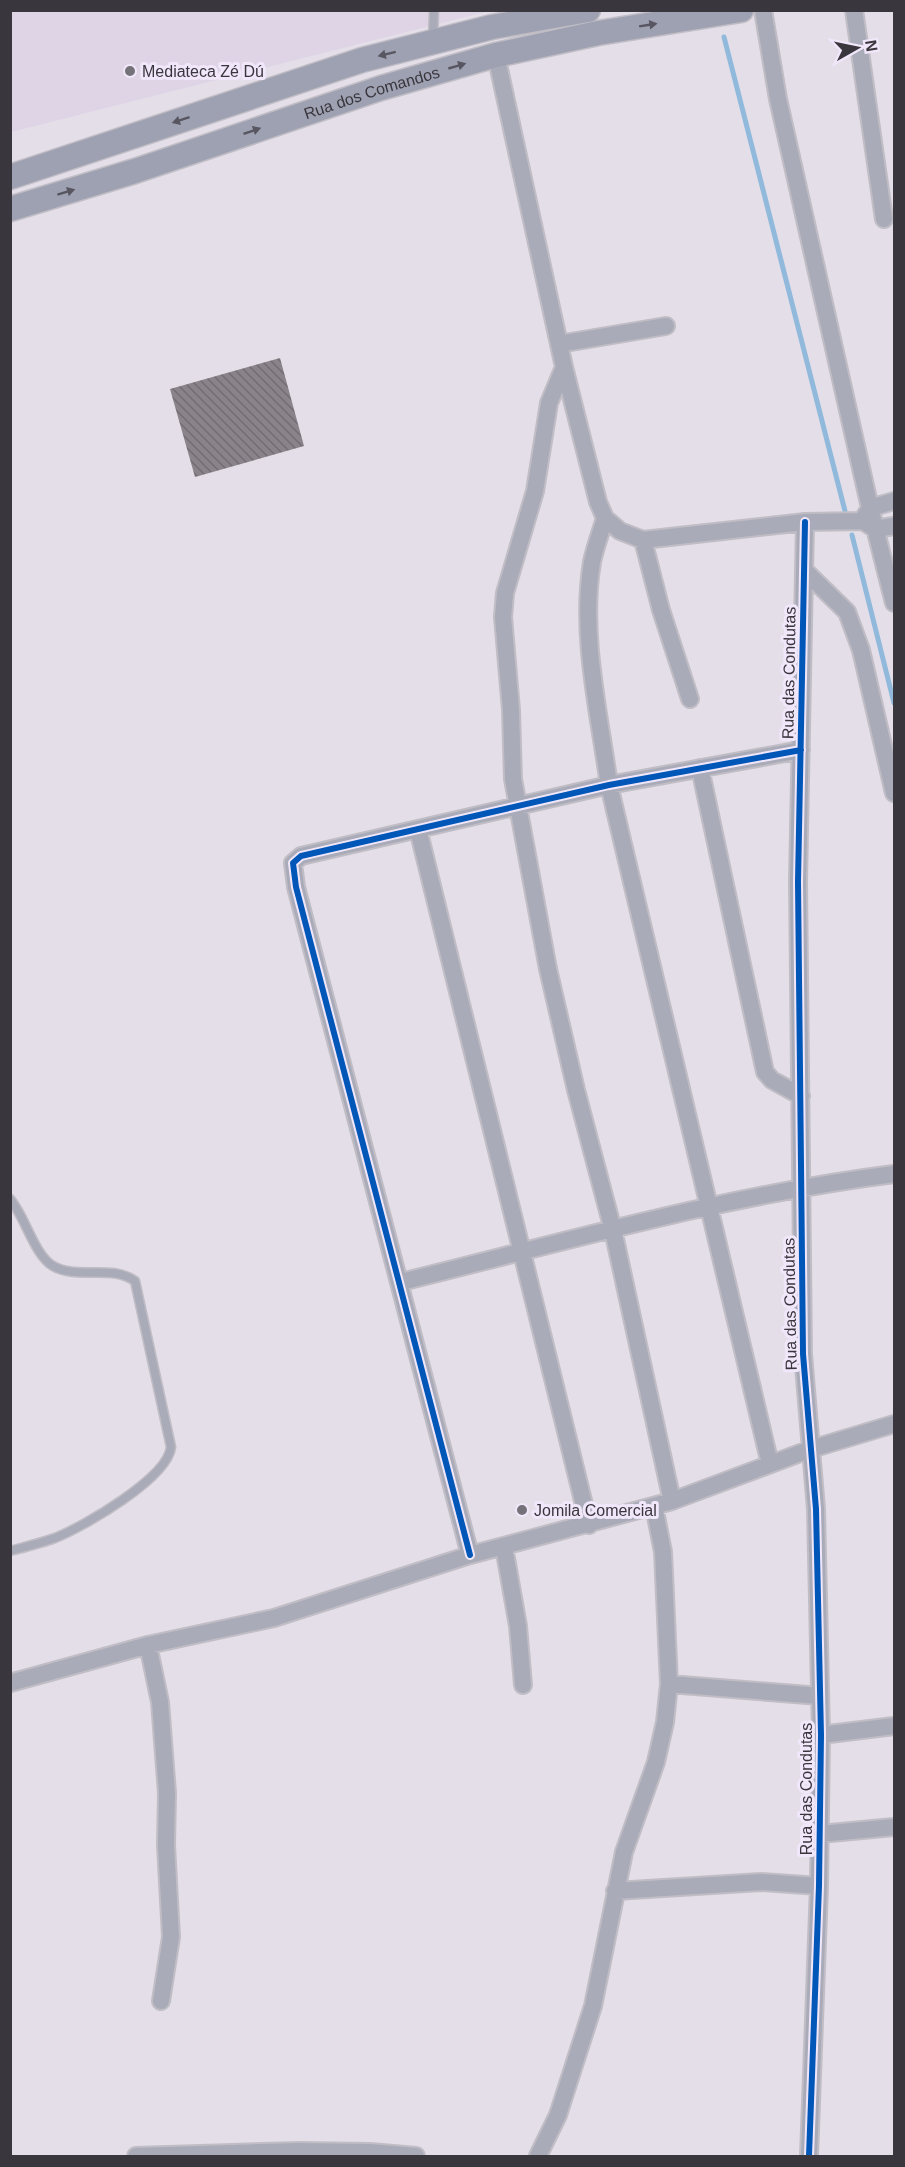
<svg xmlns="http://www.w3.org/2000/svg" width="905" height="2167" viewBox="0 0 905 2167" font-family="Helvetica,sans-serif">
<defs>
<pattern id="building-back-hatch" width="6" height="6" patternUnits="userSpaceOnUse" patternTransform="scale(1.5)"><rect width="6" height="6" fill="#8a848a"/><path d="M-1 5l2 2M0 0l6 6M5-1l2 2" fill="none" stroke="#726d72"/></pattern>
</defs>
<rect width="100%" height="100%" fill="#e3dee8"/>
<path fill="#ded4e6" d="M 11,11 L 489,11 L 11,132 Z"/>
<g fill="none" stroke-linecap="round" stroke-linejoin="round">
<path stroke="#90b9db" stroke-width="5" d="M 724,37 L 845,511
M 852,535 L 894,703"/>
</g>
<path fill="url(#building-back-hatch)" d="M 280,358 L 304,446 L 195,477 L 170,389 Z"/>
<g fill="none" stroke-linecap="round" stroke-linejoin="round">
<g stroke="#c1bdc5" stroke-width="11">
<path id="service" d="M 433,39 L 434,10
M 10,1199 C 25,1216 34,1255 53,1266 C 77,1280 111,1264 135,1281 L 171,1447 C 168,1478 83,1527 55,1538 C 41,1543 25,1547 10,1551"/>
</g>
<g stroke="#c1bdc5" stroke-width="20">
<path id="minor" d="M 763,10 L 778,99 L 870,508 L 894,603
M 854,10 L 884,219
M 496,55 L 564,367 L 598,502 L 605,518 L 620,531 L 643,540 L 805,522 L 863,521 L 875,529 L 894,526
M 559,344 L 666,326
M 564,367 L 549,403 L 535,491 L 505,593 L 503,617 L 511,710 L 513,779 L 548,969 L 576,1090 L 613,1230 L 672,1501
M 865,516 L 870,508 L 894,501
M 605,518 C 601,532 595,547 592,562 C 580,634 599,713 609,785 L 770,1464
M 805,522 L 798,882 L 803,1354 L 816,1509 L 821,1735 L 819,1886 L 809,2156
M 643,540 L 661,610 L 690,699
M 805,571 L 847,612 L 861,650 L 894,793
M 700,768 L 765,1072 L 772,1080 L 801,1096
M 418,829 L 589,1525
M 401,1282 C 564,1242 727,1195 894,1174
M 504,1547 L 518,1626 L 523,1685
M 470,1555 L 296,887 L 293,863 L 301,856 L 609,785 L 801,750
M 148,1645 L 160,1702 L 167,1793 L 166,1845 L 171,1937 L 161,2001
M 10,1683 L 148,1645 L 274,1618 L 470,1555 L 672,1501 L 811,1449 L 894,1424
M 669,1684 L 820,1696
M 821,1735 L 894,1726
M 820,1834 L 894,1827
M 615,1891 L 761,1882 L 819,1886
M 136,2156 L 298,2151 L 370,2152 L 416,2156
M 538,2156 L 558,2115 L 593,2006 L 624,1852 L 656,1762 L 665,1722 L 669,1684 L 663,1552 L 654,1506"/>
</g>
<g stroke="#c1bdc5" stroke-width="27">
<g id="secondary">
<path d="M 10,177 L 362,60 L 492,27 L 588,10"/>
<path id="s1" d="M 10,209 L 135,171 L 381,88 L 496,55 L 598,33 L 741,10"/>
</g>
</g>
<use href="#service" stroke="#a9abb9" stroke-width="8"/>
<use href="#minor" stroke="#a9abb9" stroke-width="16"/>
<use href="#secondary" stroke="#9ea1b2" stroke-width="24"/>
<g stroke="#f1e7fa" stroke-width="10">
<path id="cycleway" d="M 805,522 L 798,882 L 803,1354 L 816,1509 L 821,1735 L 819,1886 L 809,2156
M 470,1555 L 296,887 L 293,863 L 301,856 L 609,785 L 801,750"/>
</g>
<use href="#cycleway" stroke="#0057b8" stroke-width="6"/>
</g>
<defs><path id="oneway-solid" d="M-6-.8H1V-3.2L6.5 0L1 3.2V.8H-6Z" transform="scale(1.5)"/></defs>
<g fill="#585660">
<use href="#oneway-solid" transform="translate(648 25) rotate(-9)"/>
<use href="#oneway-solid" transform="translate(387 54) rotate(166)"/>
<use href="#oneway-solid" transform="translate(457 66) rotate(-16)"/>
<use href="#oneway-solid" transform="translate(181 120) rotate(162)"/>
<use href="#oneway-solid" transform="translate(252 131) rotate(-19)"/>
<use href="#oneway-solid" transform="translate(66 192) rotate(-17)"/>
</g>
<g fill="#757179" stroke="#f1e7fa" stroke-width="2">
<circle cx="130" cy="71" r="6"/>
<circle cx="522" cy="1510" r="6"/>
</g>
<g text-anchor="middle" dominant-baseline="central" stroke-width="6" stroke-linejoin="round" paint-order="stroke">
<g font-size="16" fill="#3a363d" stroke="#f1e7fa" text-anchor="start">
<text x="142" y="71">Mediateca Zé Dú</text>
<text x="534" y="1510">Jomila Comercial</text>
</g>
<g font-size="16" fill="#3a363d" stroke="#f1e7fa">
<text stroke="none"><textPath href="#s1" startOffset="380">Rua dos Comandos</textPath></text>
<text transform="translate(789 673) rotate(-89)">Rua das Condutas</text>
<text transform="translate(790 1304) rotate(-91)">Rua das Condutas</text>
<text transform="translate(806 1789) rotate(-90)">Rua das Condutas</text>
</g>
</g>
<rect width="905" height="2167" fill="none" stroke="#3a363d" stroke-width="24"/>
<g transform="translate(857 48) rotate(81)" stroke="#f1e7fa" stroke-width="4.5" paint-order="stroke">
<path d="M0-4.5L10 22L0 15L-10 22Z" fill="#3a363d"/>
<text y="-9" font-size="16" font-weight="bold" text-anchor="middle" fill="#3a363d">N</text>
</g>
</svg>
